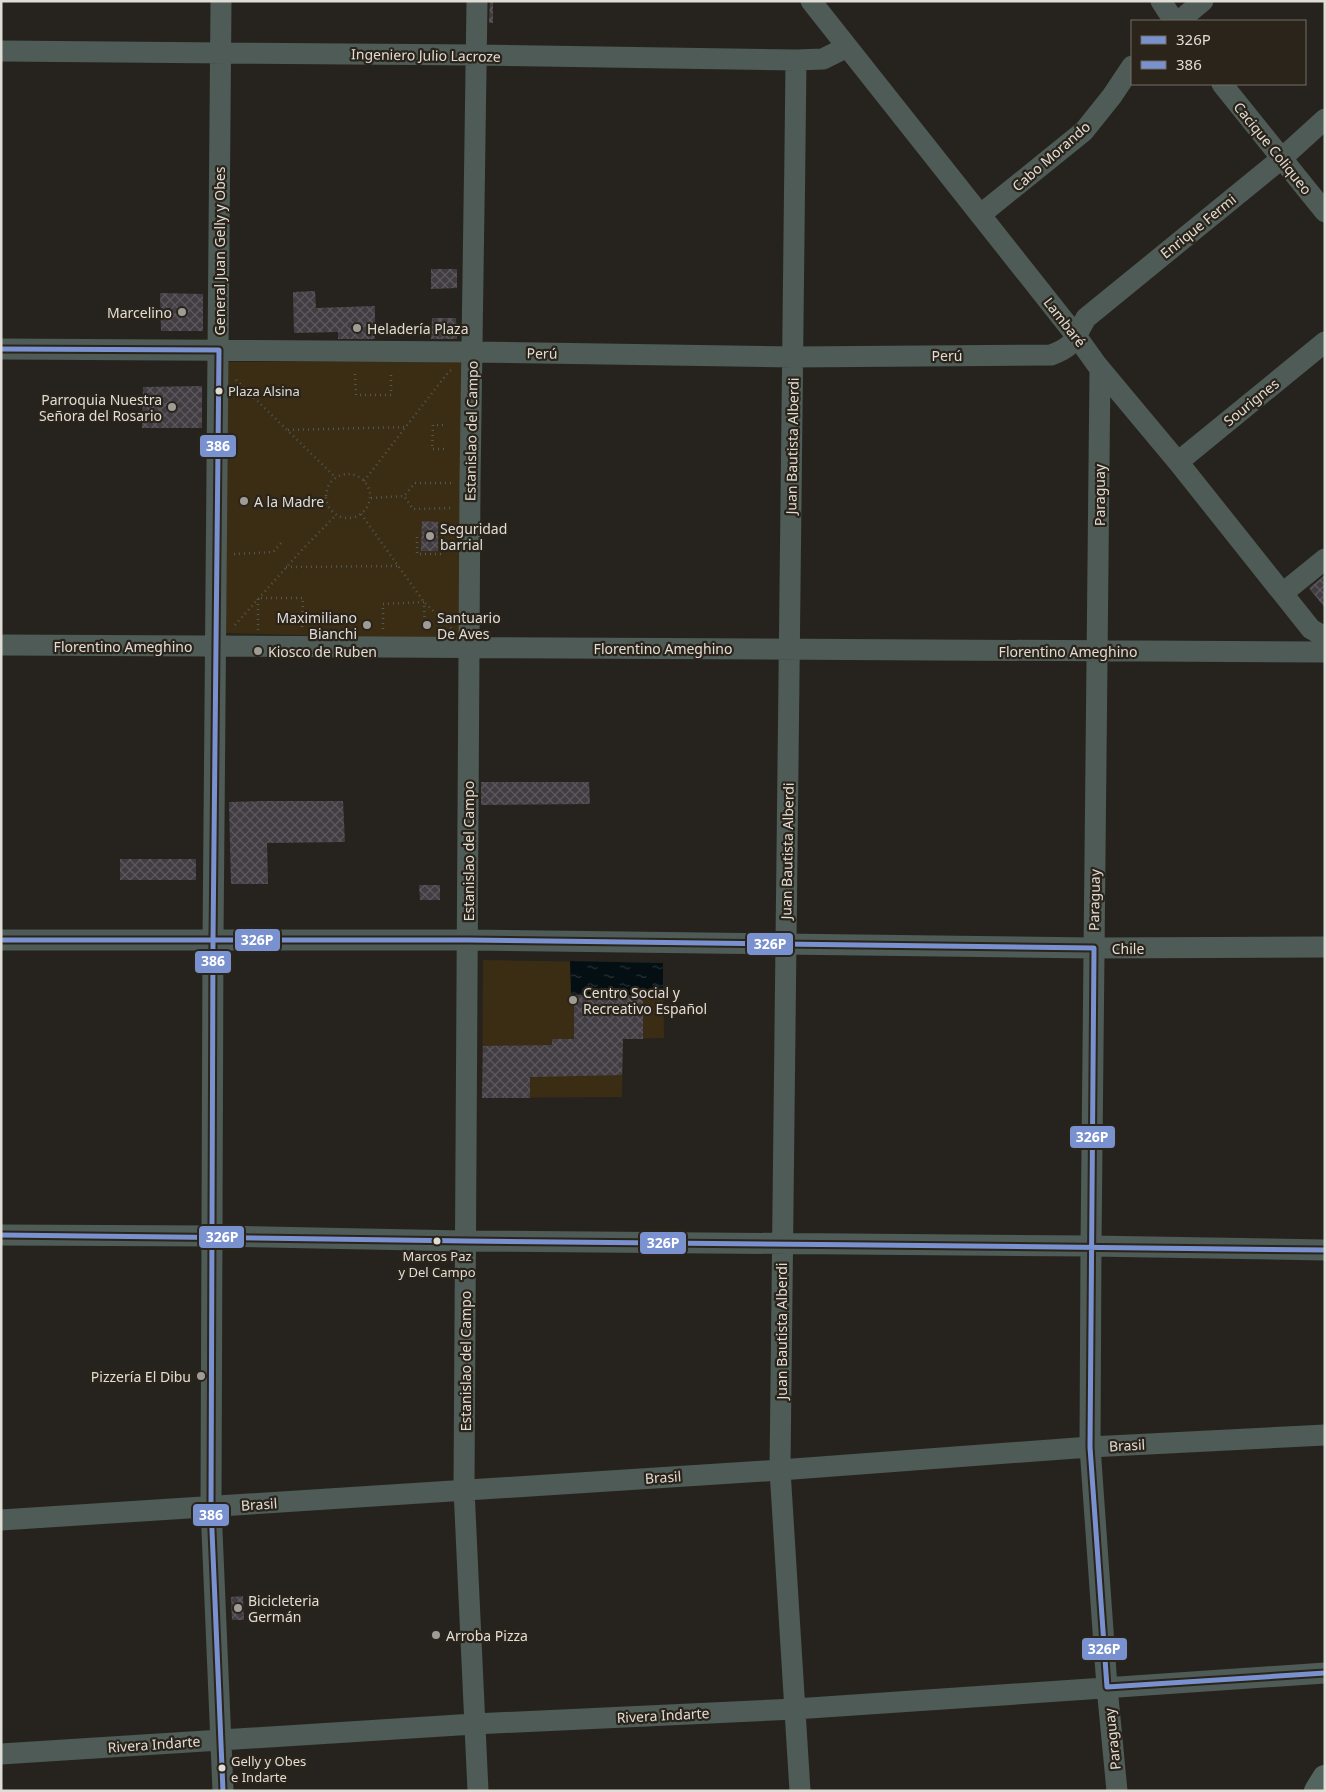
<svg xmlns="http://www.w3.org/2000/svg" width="1326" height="1792" viewBox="0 0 1326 1792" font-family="'Noto Sans',sans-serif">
<defs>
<pattern id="water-ripples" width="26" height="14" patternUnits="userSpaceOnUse" patternTransform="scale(1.25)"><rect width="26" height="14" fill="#040f13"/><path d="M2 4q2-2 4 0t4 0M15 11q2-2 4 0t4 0" fill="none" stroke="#283135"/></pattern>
<pattern id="building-cross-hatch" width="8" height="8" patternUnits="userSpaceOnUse" patternTransform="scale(1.25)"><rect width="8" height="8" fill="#413d43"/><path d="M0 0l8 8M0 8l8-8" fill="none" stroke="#5c585d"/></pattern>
</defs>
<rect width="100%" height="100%" fill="#26231e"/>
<path fill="#3b2d14" d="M 226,362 L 462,362 L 465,640 L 224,633 Z
M 483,960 L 663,963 L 664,1038 L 623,1039 L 622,1097 L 482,1098 Z"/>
<path fill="url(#water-ripples)" d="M 570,961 L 663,963 L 663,995 L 571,995 Z"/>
<path fill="url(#building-cross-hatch)" d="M 490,1 L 493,1 L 493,23 L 489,23 Z
M 431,269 L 457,269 L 457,288 L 431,289 Z
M 315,291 L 316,308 L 375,306 L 375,339 L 338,339 L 338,332 L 294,333 L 293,292 Z
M 160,293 L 203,294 L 203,331 L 161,331 Z
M 432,318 L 456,318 L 457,339 L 431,339 Z
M 202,386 L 202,428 L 142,428 L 143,387 Z
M 422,521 L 438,522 L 438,551 L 421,551 Z
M 1325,575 L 1325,608 L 1309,588 Z
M 481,782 L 589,782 L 590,804 L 481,805 Z
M 264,801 L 343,801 L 345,842 L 267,843 L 268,884 L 231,884 L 229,802 Z
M 120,859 L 196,859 L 196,880 L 120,880 Z
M 419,885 L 440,885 L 440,900 L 420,900 Z
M 574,995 L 643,995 L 643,1039 L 623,1039 L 622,1075 L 530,1077 L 530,1098 L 482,1098 L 483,1046 L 552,1045 L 552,1039 L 574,1039 Z
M 243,1596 L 244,1620 L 232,1620 L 231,1597 Z"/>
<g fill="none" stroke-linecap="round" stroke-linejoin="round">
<path stroke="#515954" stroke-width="2.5" stroke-dasharray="1 4" stroke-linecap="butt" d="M 355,374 L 356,395 L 391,395 L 391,374
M 236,380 L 335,477
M 288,430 L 406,427
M 444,449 L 432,449 L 433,425 L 445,425
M326 496a22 22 0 1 1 44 0a22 22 0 1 1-44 0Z
M 364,481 L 446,375 L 452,369
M 451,483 L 415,483 L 404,496 L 413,509 L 451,508
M 371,498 L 404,496
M 361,514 L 424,602 L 452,629
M 417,537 L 417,554 L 442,554
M 234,554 L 273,552 L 282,542
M 286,567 L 397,566
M 235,625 L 300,552 L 336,515
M 383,629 L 383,604 L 424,602 L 425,630
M 258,630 L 258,598 L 303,598 L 302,629"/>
<path stroke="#4e5b56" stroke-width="21" d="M 221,1 L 213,941 L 211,1507 L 223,1791
M 477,1 L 470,482 L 464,1489 L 478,1791
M 811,1 L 1077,337 L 1097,365 L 1178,462 L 1311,629 L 1325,637
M 1161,1 L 1174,21
M 1179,21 L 1203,1
M 1,51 L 477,55 L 796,60 L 823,59 L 847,47
M 796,60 L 780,1470 L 800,1791
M 1222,84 L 1325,212
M 980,215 L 1084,131 L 1112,96 L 1132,66
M 1,349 L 472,352 L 793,357 L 1051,355 C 1076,346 1074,338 1086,318 L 1281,159 L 1325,119
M 1100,369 L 1091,1246 L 1090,1447 L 1107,1687 L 1117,1791
M 1178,462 L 1325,342
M 1283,593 L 1325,559
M 1,645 L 1325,652
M 1,940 L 468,940 L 1094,948 L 1325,947
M 1,1235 L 212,1236 L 465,1241 L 1091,1246 L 1325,1250
M 1,1520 L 780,1470 L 1090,1447 L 1325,1435
M 1,1754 L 474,1724 L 795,1709 L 1325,1673"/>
<path stroke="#54645f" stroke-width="26" d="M 1317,1791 L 1325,1778"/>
<g stroke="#2a241a" stroke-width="9">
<path id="bus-1" d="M 1,940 L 468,940 L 1094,948 L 1090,1447 L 1107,1687 L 1325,1673
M 1,1235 C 156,1236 312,1239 467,1241 C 753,1245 1039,1245 1325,1250"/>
</g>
<g stroke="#2a241a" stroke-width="9">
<path id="bus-2" d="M 1,349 L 219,350 L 213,941 L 211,1507 L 223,1791"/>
</g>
<use href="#bus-1" stroke="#7991ce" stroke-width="5"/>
<use href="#bus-2" stroke="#7991ce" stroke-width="5"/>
</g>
<g fill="#9f9b96" stroke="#2a241a" stroke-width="2">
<circle cx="182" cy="312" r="5"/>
<circle cx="357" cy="328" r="5"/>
<circle cx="172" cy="407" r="5"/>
<circle cx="244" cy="501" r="5"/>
<circle cx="430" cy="536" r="5"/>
<circle cx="367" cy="625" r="5"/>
<circle cx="427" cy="625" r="5"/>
<circle cx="258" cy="651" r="5"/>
<circle cx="573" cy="1000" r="5"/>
<circle cx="201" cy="1376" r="5"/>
<circle cx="238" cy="1608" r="5"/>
<circle cx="436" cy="1635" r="5"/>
</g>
<g fill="#e0dcd6" stroke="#2a241a" stroke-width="2">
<circle cx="219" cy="391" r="4.5"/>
<circle cx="437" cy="1241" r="4.5"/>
<circle cx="222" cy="1768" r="4.5"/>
</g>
<g text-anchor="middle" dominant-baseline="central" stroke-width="4.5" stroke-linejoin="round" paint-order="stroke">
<g font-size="13" fill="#e0dcd6" stroke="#2a241a" text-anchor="start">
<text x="228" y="391">Plaza Alsina</text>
<text x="437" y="1256" text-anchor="middle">Marcos Paz<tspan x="437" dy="16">y Del Campo</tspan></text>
<text x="231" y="1761">Gelly y Obes<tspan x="231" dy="16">e Indarte</tspan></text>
</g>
<g font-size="14" fill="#e0dcd6" stroke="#2a241a">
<text transform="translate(426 55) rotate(1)">Ingeniero Julio Lacroze</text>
<text transform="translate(1273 148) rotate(51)">Cacique Coliqueo</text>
<text transform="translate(1051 156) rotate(-41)">Cabo Morando</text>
<text transform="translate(1198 226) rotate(-39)">Enrique Fermi</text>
<text transform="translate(219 251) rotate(-90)">General Juan Gelly y Obes</text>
<text transform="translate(1065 322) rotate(52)">Lambaré</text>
<text transform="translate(542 353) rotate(1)">Perú</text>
<text x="947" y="355">Perú</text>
<text transform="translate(1251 402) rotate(-39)">Sourignes</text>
<text transform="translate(471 431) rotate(-89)">Estanislao del Campo</text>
<text transform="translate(792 446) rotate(-89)">Juan Bautista Alberdi</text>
<text transform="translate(1099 495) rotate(-90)">Paraguay</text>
<text x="123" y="646">Florentino Ameghino</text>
<text x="663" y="648">Florentino Ameghino</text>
<text x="1068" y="651">Florentino Ameghino</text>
<text transform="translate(468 851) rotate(-90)">Estanislao del Campo</text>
<text transform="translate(787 851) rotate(-89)">Juan Bautista Alberdi</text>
<text transform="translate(1094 900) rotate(-89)">Paraguay</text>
<text x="1128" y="948">Chile</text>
<text transform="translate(781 1331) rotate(-90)">Juan Bautista Alberdi</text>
<text transform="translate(465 1361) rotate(-90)">Estanislao del Campo</text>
<text transform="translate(1127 1445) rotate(-3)">Brasil</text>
<text transform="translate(663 1477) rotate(-4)">Brasil</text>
<text transform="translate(259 1504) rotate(-4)">Brasil</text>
<text transform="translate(663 1715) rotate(-3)">Rivera Indarte</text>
<text transform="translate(1112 1739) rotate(-96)">Paraguay</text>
<text transform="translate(154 1744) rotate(-4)">Rivera Indarte</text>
</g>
<g font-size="14" fill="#e0dcd6" stroke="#2a241a" text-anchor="start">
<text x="172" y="312" text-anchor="end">Marcelino</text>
<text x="367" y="328">Heladería Plaza</text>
<text x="162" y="399" text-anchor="end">Parroquia Nuestra<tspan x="162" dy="16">Señora del Rosario</tspan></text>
<text x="254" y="501">A la Madre</text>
<text x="440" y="528">Seguridad<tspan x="440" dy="16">barrial</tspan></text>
<text x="357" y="617" text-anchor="end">Maximiliano<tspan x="357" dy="16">Bianchi</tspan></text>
<text x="437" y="617">Santuario<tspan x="437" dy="16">De Aves</tspan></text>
<text x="268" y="651">Kiosco de Ruben</text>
<text x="583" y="992">Centro Social y<tspan x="583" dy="16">Recreativo Español</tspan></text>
<text x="191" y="1376" text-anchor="end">Pizzería El Dibu</text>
<text x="248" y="1600">Bicicleteria<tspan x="248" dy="16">Germán</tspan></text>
<text x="446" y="1635">Arroba Pizza</text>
</g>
</g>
<g stroke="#2a241a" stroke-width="2">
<rect x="199" y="434" width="38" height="24" rx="5" fill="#7991ce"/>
<rect x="234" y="928" width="47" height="24" rx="5" fill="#7991ce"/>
<rect x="746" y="932" width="48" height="24" rx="5" fill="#7991ce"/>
<rect x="194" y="950" width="38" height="24" rx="5" fill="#7991ce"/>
<rect x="1069" y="1125" width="47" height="24" rx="5" fill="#7991ce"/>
<rect x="198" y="1225" width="47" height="24" rx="5" fill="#7991ce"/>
<rect x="639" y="1231" width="48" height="24" rx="5" fill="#7991ce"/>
<rect x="192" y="1503" width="38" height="24" rx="5" fill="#7991ce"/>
<rect x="1081" y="1637" width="47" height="24" rx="5" fill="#7991ce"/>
</g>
<g font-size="14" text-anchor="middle" font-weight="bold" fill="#fff">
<text x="218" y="451">386</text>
<text x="257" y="945">326P</text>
<text x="770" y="949">326P</text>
<text x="213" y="966">386</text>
<text x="1092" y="1142">326P</text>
<text x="222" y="1242">326P</text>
<text x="663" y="1248">326P</text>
<text x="211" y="1520">386</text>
<text x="1104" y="1654">326P</text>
</g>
<rect width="1326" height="1792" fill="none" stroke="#e0dcd6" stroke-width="5"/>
<rect x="1131" y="20" width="175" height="65" fill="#2a241a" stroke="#736e65"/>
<rect x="1141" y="36" width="25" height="8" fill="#7991ce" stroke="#736e65"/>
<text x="1176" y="45" font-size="15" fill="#e0dcd6">326P</text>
<rect x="1141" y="61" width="25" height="8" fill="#7991ce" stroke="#736e65"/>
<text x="1176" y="70" font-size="15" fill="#e0dcd6">386</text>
</svg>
